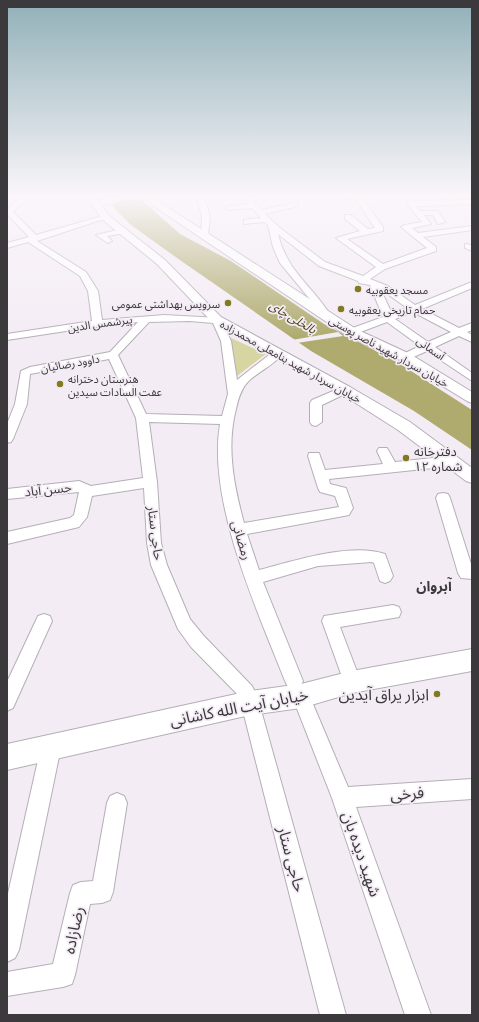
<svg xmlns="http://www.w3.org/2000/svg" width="479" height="1022" viewBox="0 0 479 1022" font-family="Manrope,'Noto Sans Arabic',sans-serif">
<rect width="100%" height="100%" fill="#f4ecf5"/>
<path fill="#d7d5a1" d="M 231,338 L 266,354 L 237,376 Z"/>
<path fill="#afab6f" d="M 107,195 L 136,195 L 180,234 L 231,261 L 324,324 L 397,362 L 472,410 L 472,450 L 414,411 L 311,351 L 177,258 L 131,225 L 115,209 Z"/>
<path fill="#f4ecf5" d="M 338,332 L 343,336 L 297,343 L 292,340 Z"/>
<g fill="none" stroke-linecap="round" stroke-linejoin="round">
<g stroke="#b5aeb7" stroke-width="2">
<path id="minor" d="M 23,195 L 30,195 L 13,212 L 36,235 L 106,215 L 110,217 L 37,241 L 86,272 L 98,291 L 102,320 L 164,315 L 220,318 L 231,341 L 237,380 L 274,351 L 278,350 L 283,353 C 274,366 256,372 246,384 C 240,392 238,400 236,409 C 226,447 234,486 244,523 L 339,507 L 335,496 L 320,492 L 318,488 L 308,456 L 309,453 L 319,453 L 325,470 L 383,464 L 377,451 L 379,448 L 387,448 L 395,462 L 452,456 L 457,458 L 458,461 L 457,464 L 452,466 L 329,479 L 330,484 L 346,488 L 353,508 L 349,515 L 247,534 L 259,570 C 293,561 351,542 385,554 L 393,576 L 390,581 L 385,583 L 380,581 L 374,563 L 372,562 L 318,566 L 263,582 L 303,681 L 300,687 L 294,690 L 288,687 L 285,681 C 257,610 207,501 220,424 L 149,422 L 157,482 L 161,543 L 167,565 L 190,619 L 203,635 L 252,686 L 255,692 L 254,695 L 256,697 L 259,703 L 346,1015 L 320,1015 L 241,703 L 242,699 L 191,647 L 178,629 L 151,565 L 147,543 L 144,488 L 92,496 L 87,517 L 79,527 L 7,544 L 7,532 L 70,518 L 74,515 L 79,492 L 7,499 L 7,489 L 79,481 L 91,486 L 143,478 L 136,418 L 109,359 L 30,374 L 27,404 L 13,439 L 11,442 L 7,443 L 7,424 L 15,404 L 21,371 L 30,367 L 110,352 L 138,322 L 86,328 L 7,340 L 7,334 L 92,321 L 88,291 L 80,276 L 28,242 L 7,248 L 7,243 L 29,237 L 7,214 L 7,210 ZM 190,321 L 213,323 L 221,341 L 228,394 L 222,416 L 146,414 L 118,355 L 149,322 Z
M 196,195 L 203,195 L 210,216 L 208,236 L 201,234 L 202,216 Z
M 242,195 L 249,195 L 250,197 L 273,195 L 253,201 L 262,210 L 298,202 L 298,206 L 265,214 L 280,228 L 325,262 L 363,276 L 376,267 L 336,238 L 360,231 L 345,219 L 345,215 L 351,215 L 368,229 L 375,228 L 355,198 L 338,200 L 336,199 L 336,197 L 360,195 L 383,227 L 383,231 L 347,239 L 383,264 L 427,248 L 401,227 L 405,225 L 422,222 L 407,204 L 408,202 L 449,200 L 450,195 L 456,195 L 457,200 L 472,200 L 472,204 L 416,206 L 420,211 L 438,211 L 445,222 L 438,224 L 433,215 L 424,215 L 431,224 L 412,228 L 418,233 L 472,226 L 472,230 L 423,237 L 436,247 L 436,251 L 385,269 L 370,279 L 388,286 L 415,305 L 472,282 L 472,288 L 422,309 L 459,328 L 472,323 L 472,330 L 467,332 L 472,335 L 472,342 L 459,336 L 435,347 L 472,373 L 472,381 L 427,351 L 409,359 L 401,359 L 400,357 L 401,355 L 420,346 L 387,322 L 355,334 L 347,334 L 346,332 L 347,330 L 383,317 L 370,285 L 359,283 L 358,281 L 319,266 L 278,234 C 287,272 312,285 331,316 L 326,319 L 323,318 L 313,303 L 280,263 L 273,247 L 268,225 L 265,222 L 244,224 L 244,220 L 261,218 L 252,208 L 228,210 L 224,208 L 228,206 L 248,204 ZM 381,290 L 382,290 L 407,308 L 392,314 ZM 413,312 L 451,332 L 428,342 L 395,319 Z
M 122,229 L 126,231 L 125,233 L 107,236 L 112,241 L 108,243 L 96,235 Z
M 465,244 L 472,245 L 472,251 L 465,248 Z
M 345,386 L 349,388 L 351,390 L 349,392 L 322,405 L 322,422 L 316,426 L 312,425 L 310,422 L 310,403 L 312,400 Z
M 443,493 L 448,494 L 450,498 L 472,567 L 472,579 L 461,578 L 458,573 L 436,498 L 438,494 Z
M 393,605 L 399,607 L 401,612 L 399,617 L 340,627 L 361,682 L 358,688 L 352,691 L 346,688 L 322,621 L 324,616 Z
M 44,614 L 50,616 L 52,621 L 13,708 L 7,711 L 7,682 L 38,616 Z
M 301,687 L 307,690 L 348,787 L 472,779 L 472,799 L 356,807 L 431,1015 L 405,1015 L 332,798 L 292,696 L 295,690 Z
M 51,737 L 58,740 L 61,747 L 19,950 L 15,958 L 7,962 L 7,898 L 41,747 L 44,740 Z
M 117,793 L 124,796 L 127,803 L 113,892 L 110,900 L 102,903 L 90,904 L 75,975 L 72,984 L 63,987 L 7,996 L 7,972 L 53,964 L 70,893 L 73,885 L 81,882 L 93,881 L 107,803 L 110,796 Z"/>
</g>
<g stroke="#b5aeb7" stroke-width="2">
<path id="major" d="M 85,195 L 94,195 L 98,201 L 121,195 L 153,195 L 161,203 L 356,329 L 410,354 L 472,392 L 472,403 L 467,401 L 400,360 L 346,335 L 155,207 L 147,199 L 123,200 L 102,206 L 109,216 L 165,260 L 221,317 L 350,387 L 410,422 L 472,468 L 472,483 L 466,481 L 398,430 L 340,393 L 213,323 L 157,264 L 103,220 Z
M 472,649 L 472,671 L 352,693 L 301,708 L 250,715 L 7,770 L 7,744 L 250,691 L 301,684 L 352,671 Z"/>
</g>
<use href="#minor" fill="#fff" fill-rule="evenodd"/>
<use href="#major" fill="#fff" fill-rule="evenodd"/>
</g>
<linearGradient id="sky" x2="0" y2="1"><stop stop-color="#91b0b8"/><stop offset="0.58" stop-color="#faf6fa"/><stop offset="1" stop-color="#faf6fa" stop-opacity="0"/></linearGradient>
<rect width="479" height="338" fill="url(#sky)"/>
<g fill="#807a20" stroke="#f4ecf5" stroke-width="1.5">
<circle cx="358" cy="289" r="4"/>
<circle cx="228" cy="303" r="4"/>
<circle cx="341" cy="309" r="4"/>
<circle cx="60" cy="384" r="4"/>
<circle cx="406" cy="458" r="4"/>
<circle cx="437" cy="694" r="4"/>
</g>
<g text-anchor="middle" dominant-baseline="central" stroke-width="3.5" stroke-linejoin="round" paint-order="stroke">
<g font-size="11" fill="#3c393c" stroke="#f4ecf5" text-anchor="start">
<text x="366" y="289">مسجد یعقوبیه</text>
<text x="220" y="303" text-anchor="end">سرویس بهداشتی عمومی</text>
<text x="349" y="309">حمام تاریخی یعقوبیه</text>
<text x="68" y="378">هنرستان دخترانه<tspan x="68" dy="13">عفت السادات سیدین</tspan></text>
</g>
<g font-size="11" fill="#3c393c" stroke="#f4ecf5">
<text transform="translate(100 323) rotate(-8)">پیرشمس الدین</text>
<text transform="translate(431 348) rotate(35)">آسمانی</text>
<text transform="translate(389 351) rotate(29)">خیابان سردار شهید ناصر پوستی</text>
<text transform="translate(291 361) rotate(29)">خیابان سردار شهید بنامعلی محمدزاده</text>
<text transform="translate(70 363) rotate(-10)">داوود رضائیان</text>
</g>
<g font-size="12" font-style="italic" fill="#4b4719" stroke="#f4ecf5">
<text transform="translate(293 317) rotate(31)">بالخلی چای</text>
</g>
<g font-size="13" fill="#3c393c" stroke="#f4ecf5" text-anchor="start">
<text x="414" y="451">دفترخانه<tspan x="414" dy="15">شماره ۱۲</tspan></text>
</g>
<g font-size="13" fill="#3c393c" stroke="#f4ecf5">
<text transform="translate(48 489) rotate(-6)">حسن آباد</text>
<text transform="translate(156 533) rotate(83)">حاجی ستار</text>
<text transform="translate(242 540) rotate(73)">رمضانی</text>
</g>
<g font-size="14" font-weight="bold" fill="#3c393c" stroke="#f4ecf5">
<text x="434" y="585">آبروان</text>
</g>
<g font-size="16" fill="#3c393c" stroke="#f4ecf5" text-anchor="end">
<text x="429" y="694">ابزار یراق آیدین</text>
</g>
<g font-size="16" fill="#3c393c" stroke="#f4ecf5">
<text transform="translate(239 707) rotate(-11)">خیابان آیت الله کاشانی</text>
<text transform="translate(407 793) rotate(-4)">فرخی</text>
<text transform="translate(362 854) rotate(71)">شهید دیده بان</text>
<text transform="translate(292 859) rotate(75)">حاجی ستار</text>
<text transform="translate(73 930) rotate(-78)">رضازاده</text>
</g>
</g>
<rect width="479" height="1022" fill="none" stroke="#3c393c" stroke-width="16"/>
</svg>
